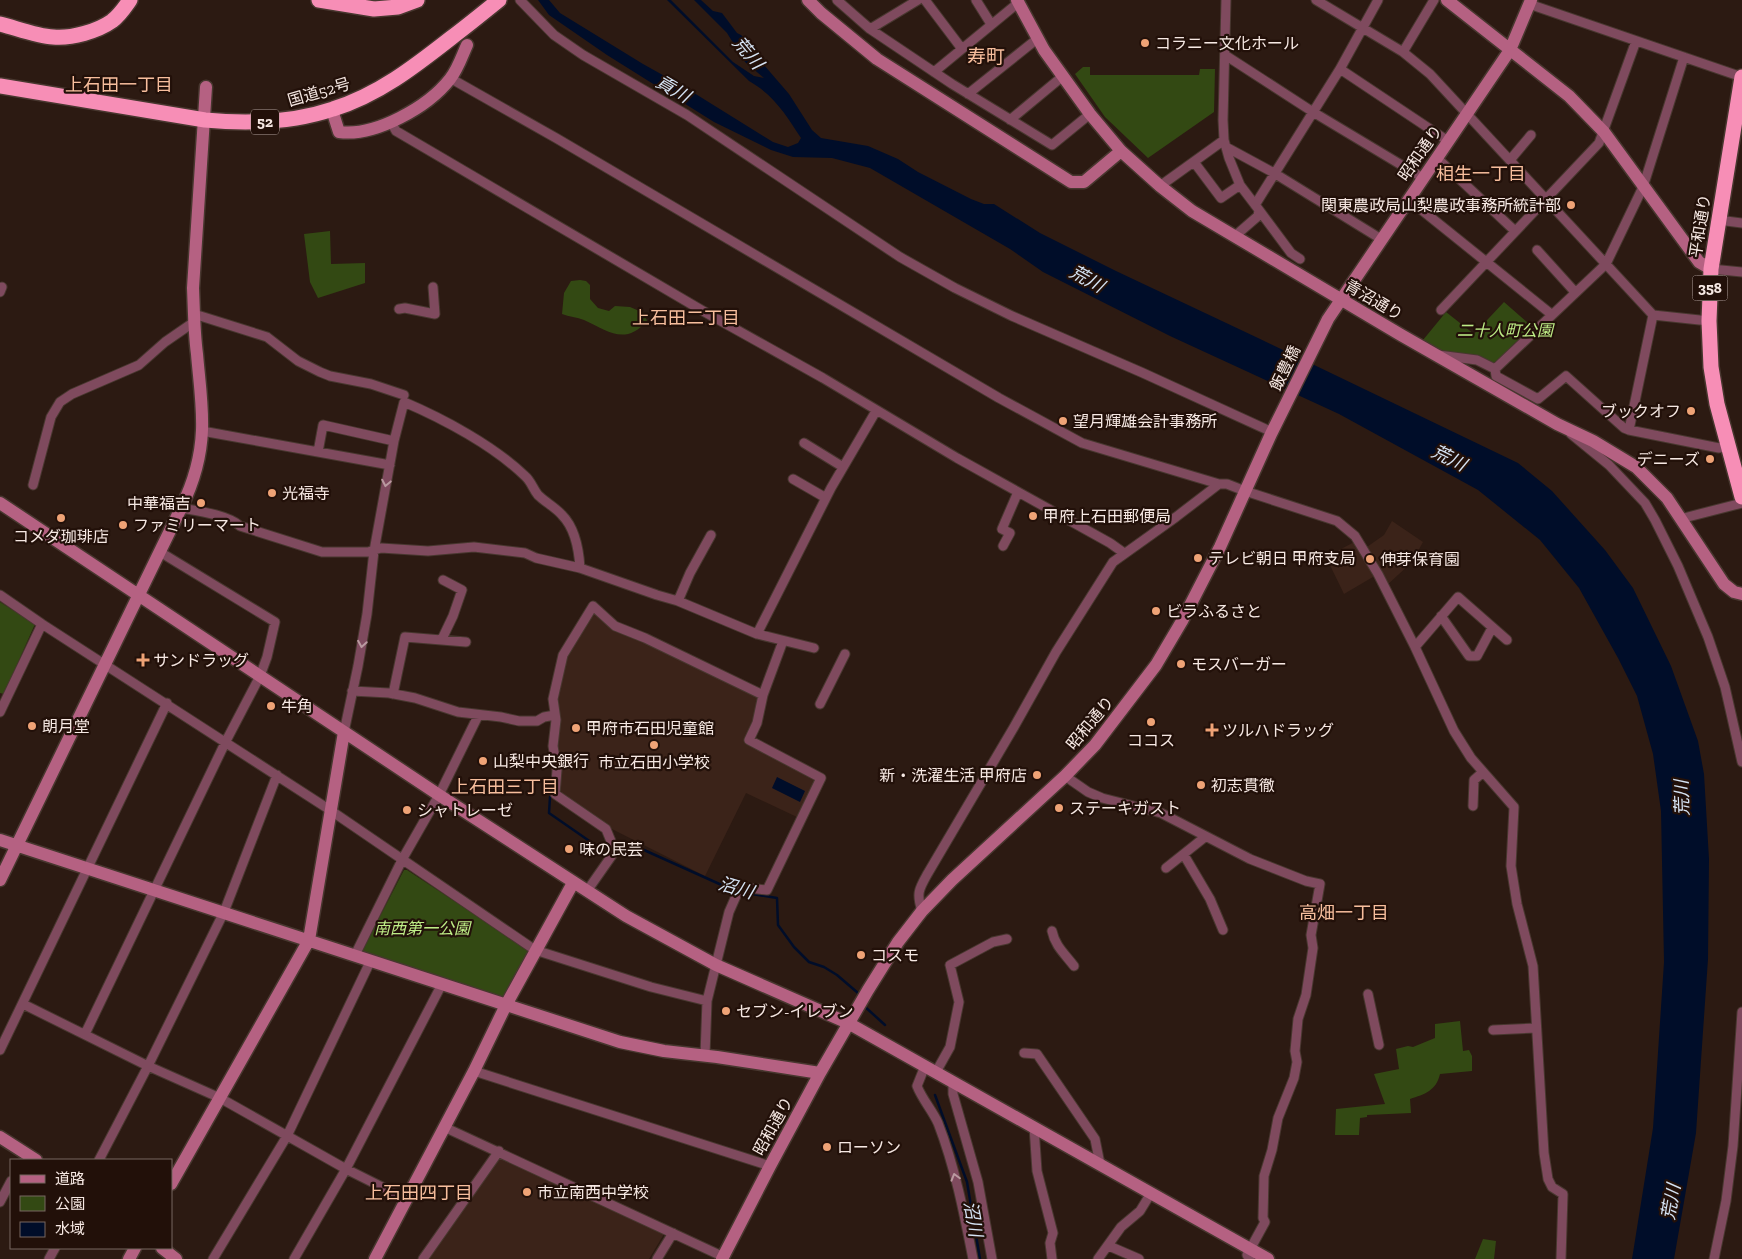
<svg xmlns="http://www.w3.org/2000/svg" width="1742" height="1259" viewBox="0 0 1742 1259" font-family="'Zilla Slab','Noto Sans JP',serif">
<rect width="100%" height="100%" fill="#2c1a12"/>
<path fill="#3b2319" d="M 1392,521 L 1423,542 L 1412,562 L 1385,587 L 1378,574 L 1344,594 L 1326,557 L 1358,540 L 1364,549 L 1384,535 Z
M 596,613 L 612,629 L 643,642 L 756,697 L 759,701 L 754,721 L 746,742 L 813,778 L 815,782 L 797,817 L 746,793 L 705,876 L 608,827 L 559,791 L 556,748 L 557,697 L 566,657 L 589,615 Z
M 500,1155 L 664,1234 L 649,1259 L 426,1259 Z"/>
<path fill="#334913" d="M 1083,67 L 1090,67 L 1090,75 L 1199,75 L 1200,69 L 1215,69 L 1214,112 L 1148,158 L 1105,117 L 1075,74 Z
M 330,231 L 331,264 L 365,263 L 365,283 L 318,298 L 310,282 L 304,234 Z
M 580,280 L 586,281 L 590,285 L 590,299 L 598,308 L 609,311 L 615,306 L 630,307 L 644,313 L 647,321 C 625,346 608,331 584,320 C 577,317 569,317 562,314 L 564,293 L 571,281 Z
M 1504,302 L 1535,329 L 1495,369 L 1443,353 L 1423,340 L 1446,312 L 1474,334 Z
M 0,602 L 35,624 L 4,694 L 0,693 Z
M 404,870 L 407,870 L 529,950 L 502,1001 L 362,951 Z
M 1460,1021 L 1463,1051 L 1469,1050 L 1472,1056 L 1472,1071 L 1440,1074 C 1436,1091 1425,1094 1410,1099 L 1411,1113 L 1367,1115 L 1367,1117 L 1360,1118 L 1359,1135 L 1335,1135 L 1336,1109 L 1385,1104 L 1374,1074 L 1399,1069 L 1396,1049 L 1408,1046 L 1413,1047 L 1435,1038 L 1435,1024 Z
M 1483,1239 L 1496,1241 L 1494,1259 L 1475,1259 Z"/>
<path fill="#000d29" d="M 538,0 L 549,0 L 560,13 L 643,64 L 686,88 L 773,142 L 788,147 L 798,143 L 801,138 C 786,115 774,95 749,81 L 667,0 L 671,0 L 733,62 L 754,76 L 764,78 L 745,62 L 727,33 L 694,0 L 701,0 L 713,11 L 722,13 L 737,33 L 741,35 L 759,52 L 762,57 L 764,65 L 789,94 L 812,130 L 821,138 L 868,146 L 898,159 L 918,172 L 971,199 L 984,204 L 994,204 L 1040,233 L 1116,271 L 1258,338 L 1518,463 L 1552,491 L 1605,550 L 1633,588 L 1671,666 L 1698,741 L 1704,774 L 1709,859 L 1708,959 L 1696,1133 L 1674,1259 L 1632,1259 L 1653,1128 L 1664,962 L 1661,811 L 1653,754 L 1637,696 L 1618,658 L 1579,588 L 1540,540 L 1478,490 L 1339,414 L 1170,336 L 1043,272 L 1010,249 L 870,168 L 832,158 L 793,157 L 771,150 L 714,122 L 607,55 L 549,15 Z
M 777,777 L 805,791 L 800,802 L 772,788 Z"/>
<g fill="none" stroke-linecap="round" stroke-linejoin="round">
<path stroke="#000d29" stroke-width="2.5" d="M 550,797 L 549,813 L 598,847 L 604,846 L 611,848
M 617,849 L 644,850 L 735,891
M 740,892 L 777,898 L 778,925 L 794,947 L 809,962 L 824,967 L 837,975 L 858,993 L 858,996
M 863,1005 L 885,1025
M 935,1095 L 967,1182 L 980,1259"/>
<g stroke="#48372f" stroke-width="11">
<path id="street" d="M 520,0 L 554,35 L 583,55 L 687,115 L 900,257 L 955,288 L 1012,316 L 1143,373 L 1272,432
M 837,0 L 870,29 L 952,84 L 1052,145 L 1090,114
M 925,0 L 962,49
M 976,0 L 991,24
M 1226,0 L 1223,120 L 1224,140 L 1229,158 L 1240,185 L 1259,210 L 1258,216 L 1235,236
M 1316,0 L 1403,52 L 1430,74 L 1653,315 L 1709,321
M 1529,4 L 1742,77
M 870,29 L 918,0
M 1403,52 L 1434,0
M 1225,55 L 1313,112 L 1423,178
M 1340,69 L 1448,141
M 934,72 L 1018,3
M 450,78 L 556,138 L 999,398 L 1082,443 L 1219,484
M 968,94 L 1037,39
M 1010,120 L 1063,76
M 391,122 L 396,131 L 703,311 L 823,378 L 957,458 L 1110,543 L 1124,553
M 1226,147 L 1274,173 L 1381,239
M 1437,158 L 1515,231
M 1510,160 L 1531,135
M 1194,162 L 1221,198 L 1240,185
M 1160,186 L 1224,140
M 1408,199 L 1551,314
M 1255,205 L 1340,69 L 1378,0
M 1259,210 L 1291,253 L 1300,259
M 1718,220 L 1742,223
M 1537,250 L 1575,292
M 1711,269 L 1742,272
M 0,292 L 2,287
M 399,309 L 405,308 L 435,314 L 433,287
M 1441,310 L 1599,143 L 1636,41
M 194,314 L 267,337 L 298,361 L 320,372 L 330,376 L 371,384 L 404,395
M 1438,355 L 1477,360 L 1495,369 L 1606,264 L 1643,187 L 1684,57
M 1495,369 L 1496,376 L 1538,399 L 1566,376 L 1624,428 L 1629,430 L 1719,448 L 1728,446
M 1629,430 L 1653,315
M 202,431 L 390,465
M 1571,434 L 1609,465 L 1645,503 L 1655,520 L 1678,566 L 1708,637 L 1725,687 L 1742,762
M 804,443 L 843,467
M 318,452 L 323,425 L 394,441
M 793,479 L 826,498
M 33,485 L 51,417 L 60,402 L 72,394 L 139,365 L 165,342 L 194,322
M 181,508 C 198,511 228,515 240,526 L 322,552 L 368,552 L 381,548 L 428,551 L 474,547 L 525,553 L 536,558 L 580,568 L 657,595 L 678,601 L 757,634 L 814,648
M 1680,519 L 1742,503
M 1003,546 L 1010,533 L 1002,529 L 1018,492
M 0,595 L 42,624 L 330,810 L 535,950 L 651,987 L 707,1001
M 678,601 L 690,573 L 711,535
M 1441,616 L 1469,656 L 1477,656 L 1492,628
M 757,634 L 831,488 L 876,411
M 442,639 L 453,616 L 462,590 L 443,580
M 1415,647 L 1458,597 L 1507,640
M 352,691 L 389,693 L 415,698 L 458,712 L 501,717 L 519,721 L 537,721 L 544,717 L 555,715
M 393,694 L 405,637 L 466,642
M 763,695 L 783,641
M 820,704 L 845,654
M 0,712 L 42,624
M 344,732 L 358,666 L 367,614 L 374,551 L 394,441 L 404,402 C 444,419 494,446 525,476 C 531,481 533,489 538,495 C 545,502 555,507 562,515 C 575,528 579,551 580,568
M 1065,776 L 1088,792 L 1102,798 L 1161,813 L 1250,859 L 1306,881 L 1320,884 L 1311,935 L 1313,948 L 1306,995 L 1298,1019 L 1295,1051 L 1297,1062 L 1294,1078 L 1278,1118 L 1272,1150 L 1264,1176 L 1263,1218 L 1265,1222 L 1247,1255 L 1250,1259
M 1473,806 L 1474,780 L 1482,773
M 1184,855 L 1210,899 L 1223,930
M 1166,868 L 1205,837
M 587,891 L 615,851 L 606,829 L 555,794 L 557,770 L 553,746 L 556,720 L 553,699 L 563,655 L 593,606 L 615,626 L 645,638 L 763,695 L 757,723 L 749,740 L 821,778 L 767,890 L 740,887 L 729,912 L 707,1001 L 705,1055
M 922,911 C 916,893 919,889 928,873 L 1014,727 L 1056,652 L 1113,562 L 1176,517 L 1219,484 L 1227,484 L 1245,491 L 1337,521 L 1355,536 L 1378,574 L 1415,647 L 1454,731 L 1471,758 L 1514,807 L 1511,866 L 1517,904 L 1533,966 L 1544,1153 L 1548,1179 L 1552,1187 L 1563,1194 L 1561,1259
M 1052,931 C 1055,946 1065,954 1074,966
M 355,955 L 403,858 L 439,795 L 478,716
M 1368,994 L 1379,1045
M 23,1004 L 148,1066 L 220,1098 L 346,1169 L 406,1199
M 1493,1030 L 1536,1028
M 85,1034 L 226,741 L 260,676 L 267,657 L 275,622 L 160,552
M 0,1050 L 167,703
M 1024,1053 L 1037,1054 L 1095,1139 L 1100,1164
M 925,1066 L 917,1086 C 922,1099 932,1110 938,1123 C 955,1167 964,1213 973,1259
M 474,1071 L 770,1166
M 936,1072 L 950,1047 L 959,1002 L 950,965 L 993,942 L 1007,939
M 953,1082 L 953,1094 L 978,1182 L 992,1259
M 444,1127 L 724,1257
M 1034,1127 L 1037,1171 L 1053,1233 L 1050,1243 L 1052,1259
M 99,1160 L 148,1066 L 224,912 L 277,775
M 0,1202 L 11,1181
M 1109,1246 L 1139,1259
M 49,1259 L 55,1248
M 213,1259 L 287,1136 L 371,960
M 294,1259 L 346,1169 L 442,984
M 423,1259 L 499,1151
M 657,1259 L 673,1233
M 1098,1259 L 1121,1227 L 1140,1211 L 1151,1193
M 1714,1259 L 1726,1201 L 1733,1146 L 1742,1012"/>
</g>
<g stroke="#48372f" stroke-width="15">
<path id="secondary" d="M 808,0 L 821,13 L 877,59 L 1071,182 L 1084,182 L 1121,151
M 1017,0 L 1044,50 L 1090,114 L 1121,151 L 1160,186 L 1192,211 L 1401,335 L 1557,424 L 1593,441 L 1636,467 L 1667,498 L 1724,584 L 1734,592 L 1742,594
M 1447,0 L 1569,96 L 1604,132 L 1699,262 L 1711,269
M 332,110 L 339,132 C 375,137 428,107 450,79 C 458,69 462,56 467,45
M 0,503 L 439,795 L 626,916 L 716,965 L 848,1023 L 1268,1259
M 0,840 L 620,1042 L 664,1051 L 717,1057 L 820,1073
M 0,880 L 181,508 C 193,484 201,457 202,430 C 203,405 199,379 197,354 C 194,332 194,310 193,288 L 206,87
M 0,1137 L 36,1160
M 171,1184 L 309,940 L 344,732
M 162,1248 L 176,1259
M 129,1259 L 135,1248
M 375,1259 L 474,1071 L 506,1005 L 573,883
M 722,1259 L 770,1166 L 820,1073 L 868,990 L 898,942 L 922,911 L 952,880 L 1065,776 L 1095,745 L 1156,665 L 1182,621 L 1220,547 L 1271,434 L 1328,319 L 1510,50 L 1531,0"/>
</g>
<g stroke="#48372f" stroke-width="18">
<path id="highway" d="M 319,0 L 374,9 L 398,7 L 417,0
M 0,24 C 16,28 37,36 53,37 C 71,39 98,31 112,21 C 120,15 125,7 130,0
M 1742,77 L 1711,269 L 1709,321 L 1711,367 L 1717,404 L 1742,497
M 0,86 L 205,120 C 248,124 292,123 333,109 C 378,95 414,67 451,38 C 467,26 483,13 499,0"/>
</g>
<use href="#street" stroke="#7f4a5e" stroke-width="9"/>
<use href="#secondary" stroke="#b56182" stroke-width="12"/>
<use href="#highway" stroke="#f78eb6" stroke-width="15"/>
</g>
<defs><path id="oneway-chevron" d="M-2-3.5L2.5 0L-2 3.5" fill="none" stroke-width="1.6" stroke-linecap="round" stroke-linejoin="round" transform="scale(1.25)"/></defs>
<g stroke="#ba99a0">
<use href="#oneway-chevron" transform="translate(386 483) rotate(101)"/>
<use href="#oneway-chevron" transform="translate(362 644) rotate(99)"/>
<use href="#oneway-chevron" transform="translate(955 1177) rotate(-106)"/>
</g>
<g fill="#efa376" stroke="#221009" stroke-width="2">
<circle cx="1145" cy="43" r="5"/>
<circle cx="1571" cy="205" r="5"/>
<circle cx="1691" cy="411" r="5"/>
<circle cx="1063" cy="421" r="5"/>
<circle cx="1710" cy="459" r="5"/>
<circle cx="272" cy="493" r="5"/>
<circle cx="201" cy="503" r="5"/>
<circle cx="1033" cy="516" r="5"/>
<circle cx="61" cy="518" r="5"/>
<circle cx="123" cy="525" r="5"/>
<circle cx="1198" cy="558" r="5"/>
<circle cx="1370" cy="559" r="5"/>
<circle cx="1156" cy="611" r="5"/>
<path d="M140.5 652.5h5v5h5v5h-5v5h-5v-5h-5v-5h5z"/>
<circle cx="1181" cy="664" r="5"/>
<circle cx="271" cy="706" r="5"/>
<circle cx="1151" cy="722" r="5"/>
<circle cx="32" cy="726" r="5"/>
<circle cx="576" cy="728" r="5"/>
<path d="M1209.5 722.5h5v5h5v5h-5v5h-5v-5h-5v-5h5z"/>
<circle cx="654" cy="745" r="5"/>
<circle cx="483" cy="761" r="5"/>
<circle cx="1037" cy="775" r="5"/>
<circle cx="1201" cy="785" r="5"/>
<circle cx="1059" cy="808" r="5"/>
<circle cx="407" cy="810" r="5"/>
<circle cx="569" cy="849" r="5"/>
<circle cx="861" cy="955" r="5"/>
<circle cx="726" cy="1011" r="5"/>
<circle cx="827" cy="1147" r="5"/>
<circle cx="527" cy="1192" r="5"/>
</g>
<g text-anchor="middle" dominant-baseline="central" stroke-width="4.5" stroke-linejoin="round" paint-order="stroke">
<g fill="#221009" stroke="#b6a7a2" stroke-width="1">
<rect x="251" y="109.5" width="28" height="25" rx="4"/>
<rect x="1692.5" y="275.5" width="35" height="25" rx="4"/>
</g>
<g font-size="15" font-weight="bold" fill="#f6e8e3">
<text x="265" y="122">52</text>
<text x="1710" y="288">358</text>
</g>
<g font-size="16" fill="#f6e8e3" stroke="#221009" text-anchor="start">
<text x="1155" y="43">コラニー文化ホール</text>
<text x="1561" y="205" text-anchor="end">関東農政局山梨農政事務所統計部</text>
<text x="1681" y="411" text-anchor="end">ブックオフ</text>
<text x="1073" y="421">望月輝雄会計事務所</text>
<text x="1700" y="459" text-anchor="end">デニーズ</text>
<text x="282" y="493">光福寺</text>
<text x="191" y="503" text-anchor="end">中華福吉</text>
<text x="1043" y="516">甲府上石田郵便局</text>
<text x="133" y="525">ファミリーマート</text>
<text x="61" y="536" text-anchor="middle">コメダ珈琲店</text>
<text x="1208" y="558">テレビ朝日 甲府支局</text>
<text x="1380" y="559">伸芽保育園</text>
<text x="1166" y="611">ビラふるさと</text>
<text x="153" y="660">サンドラッグ</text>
<text x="1191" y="664">モスバーガー</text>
<text x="281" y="706">牛角</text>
<text x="42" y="726">朗月堂</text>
<text x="586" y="728">甲府市石田児童館</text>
<text x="1222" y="730">ツルハドラッグ</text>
<text x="1151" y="740" text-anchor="middle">ココス</text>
<text x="493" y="761">山梨中央銀行</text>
<text x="654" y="762" text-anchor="middle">市立石田小学校</text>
<text x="1027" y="775" text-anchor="end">新・洗濯生活 甲府店</text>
<text x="1211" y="785">初志貫徹</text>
<text x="1069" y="808">ステーキガスト</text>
<text x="417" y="810">シャトレーゼ</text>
<text x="579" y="849">味の民芸</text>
<text x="871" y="955">コスモ</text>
<text x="736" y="1011">セブン-イレブン</text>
<text x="837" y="1147">ローソン</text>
<text x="537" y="1192">市立南西中学校</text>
</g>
<g font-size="16" fill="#f6e8e3" stroke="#221009">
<text transform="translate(319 92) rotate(-16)">国道52号</text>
<text transform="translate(1420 153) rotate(-55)">昭和通り</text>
<text transform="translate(1700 226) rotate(-81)">平和通り</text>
<text transform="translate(1374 300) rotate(30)">青沼通り</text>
<text transform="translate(1285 368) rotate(-64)">飯豊橋</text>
<text transform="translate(1090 723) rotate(-50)">昭和通り</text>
<text transform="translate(773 1126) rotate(-61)">昭和通り</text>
</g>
<g font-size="16" font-style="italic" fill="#beed87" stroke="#221009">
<text x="1505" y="330">二十人町公園</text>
<text x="422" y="928">南西第一公園</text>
</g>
<g font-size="18" font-style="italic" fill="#d6e4f5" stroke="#221009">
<text transform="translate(748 53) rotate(50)">荒川</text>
<text transform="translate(673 89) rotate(30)">貢川</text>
<text transform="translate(1087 279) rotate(29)">荒川</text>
<text transform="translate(1449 458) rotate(26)">荒川</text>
<text transform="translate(1682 798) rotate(-92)">荒川</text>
<text transform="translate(736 888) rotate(16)">沼川</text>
<text transform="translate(1671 1202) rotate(-80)">荒川</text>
<text transform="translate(973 1219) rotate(80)">沼川</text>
</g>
<g font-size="18" fill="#f7be9d" stroke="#221009">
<text x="119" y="85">上石田一丁目</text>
<text x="1481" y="174">相生一丁目</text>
<text x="686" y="318">上石田二丁目</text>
<text x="505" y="787">上石田三丁目</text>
<text x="1344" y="913">高畑一丁目</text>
<text x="419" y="1193">上石田四丁目</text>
</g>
<g font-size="19" fill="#f7be9d" stroke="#221009">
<text x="986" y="56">寿町</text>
</g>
</g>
<rect x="10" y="1159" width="162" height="90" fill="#221009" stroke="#776660"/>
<rect x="20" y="1175" width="25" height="8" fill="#b56182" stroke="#776660"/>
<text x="55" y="1184" font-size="15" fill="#f6e8e3">道路</text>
<rect x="20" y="1196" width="25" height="15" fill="#334913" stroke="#776660"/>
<text x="55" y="1209" font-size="15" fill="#f6e8e3">公園</text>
<rect x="20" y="1222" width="25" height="15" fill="#000d29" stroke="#776660"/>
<text x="55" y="1234" font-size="15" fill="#f6e8e3">水域</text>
</svg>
